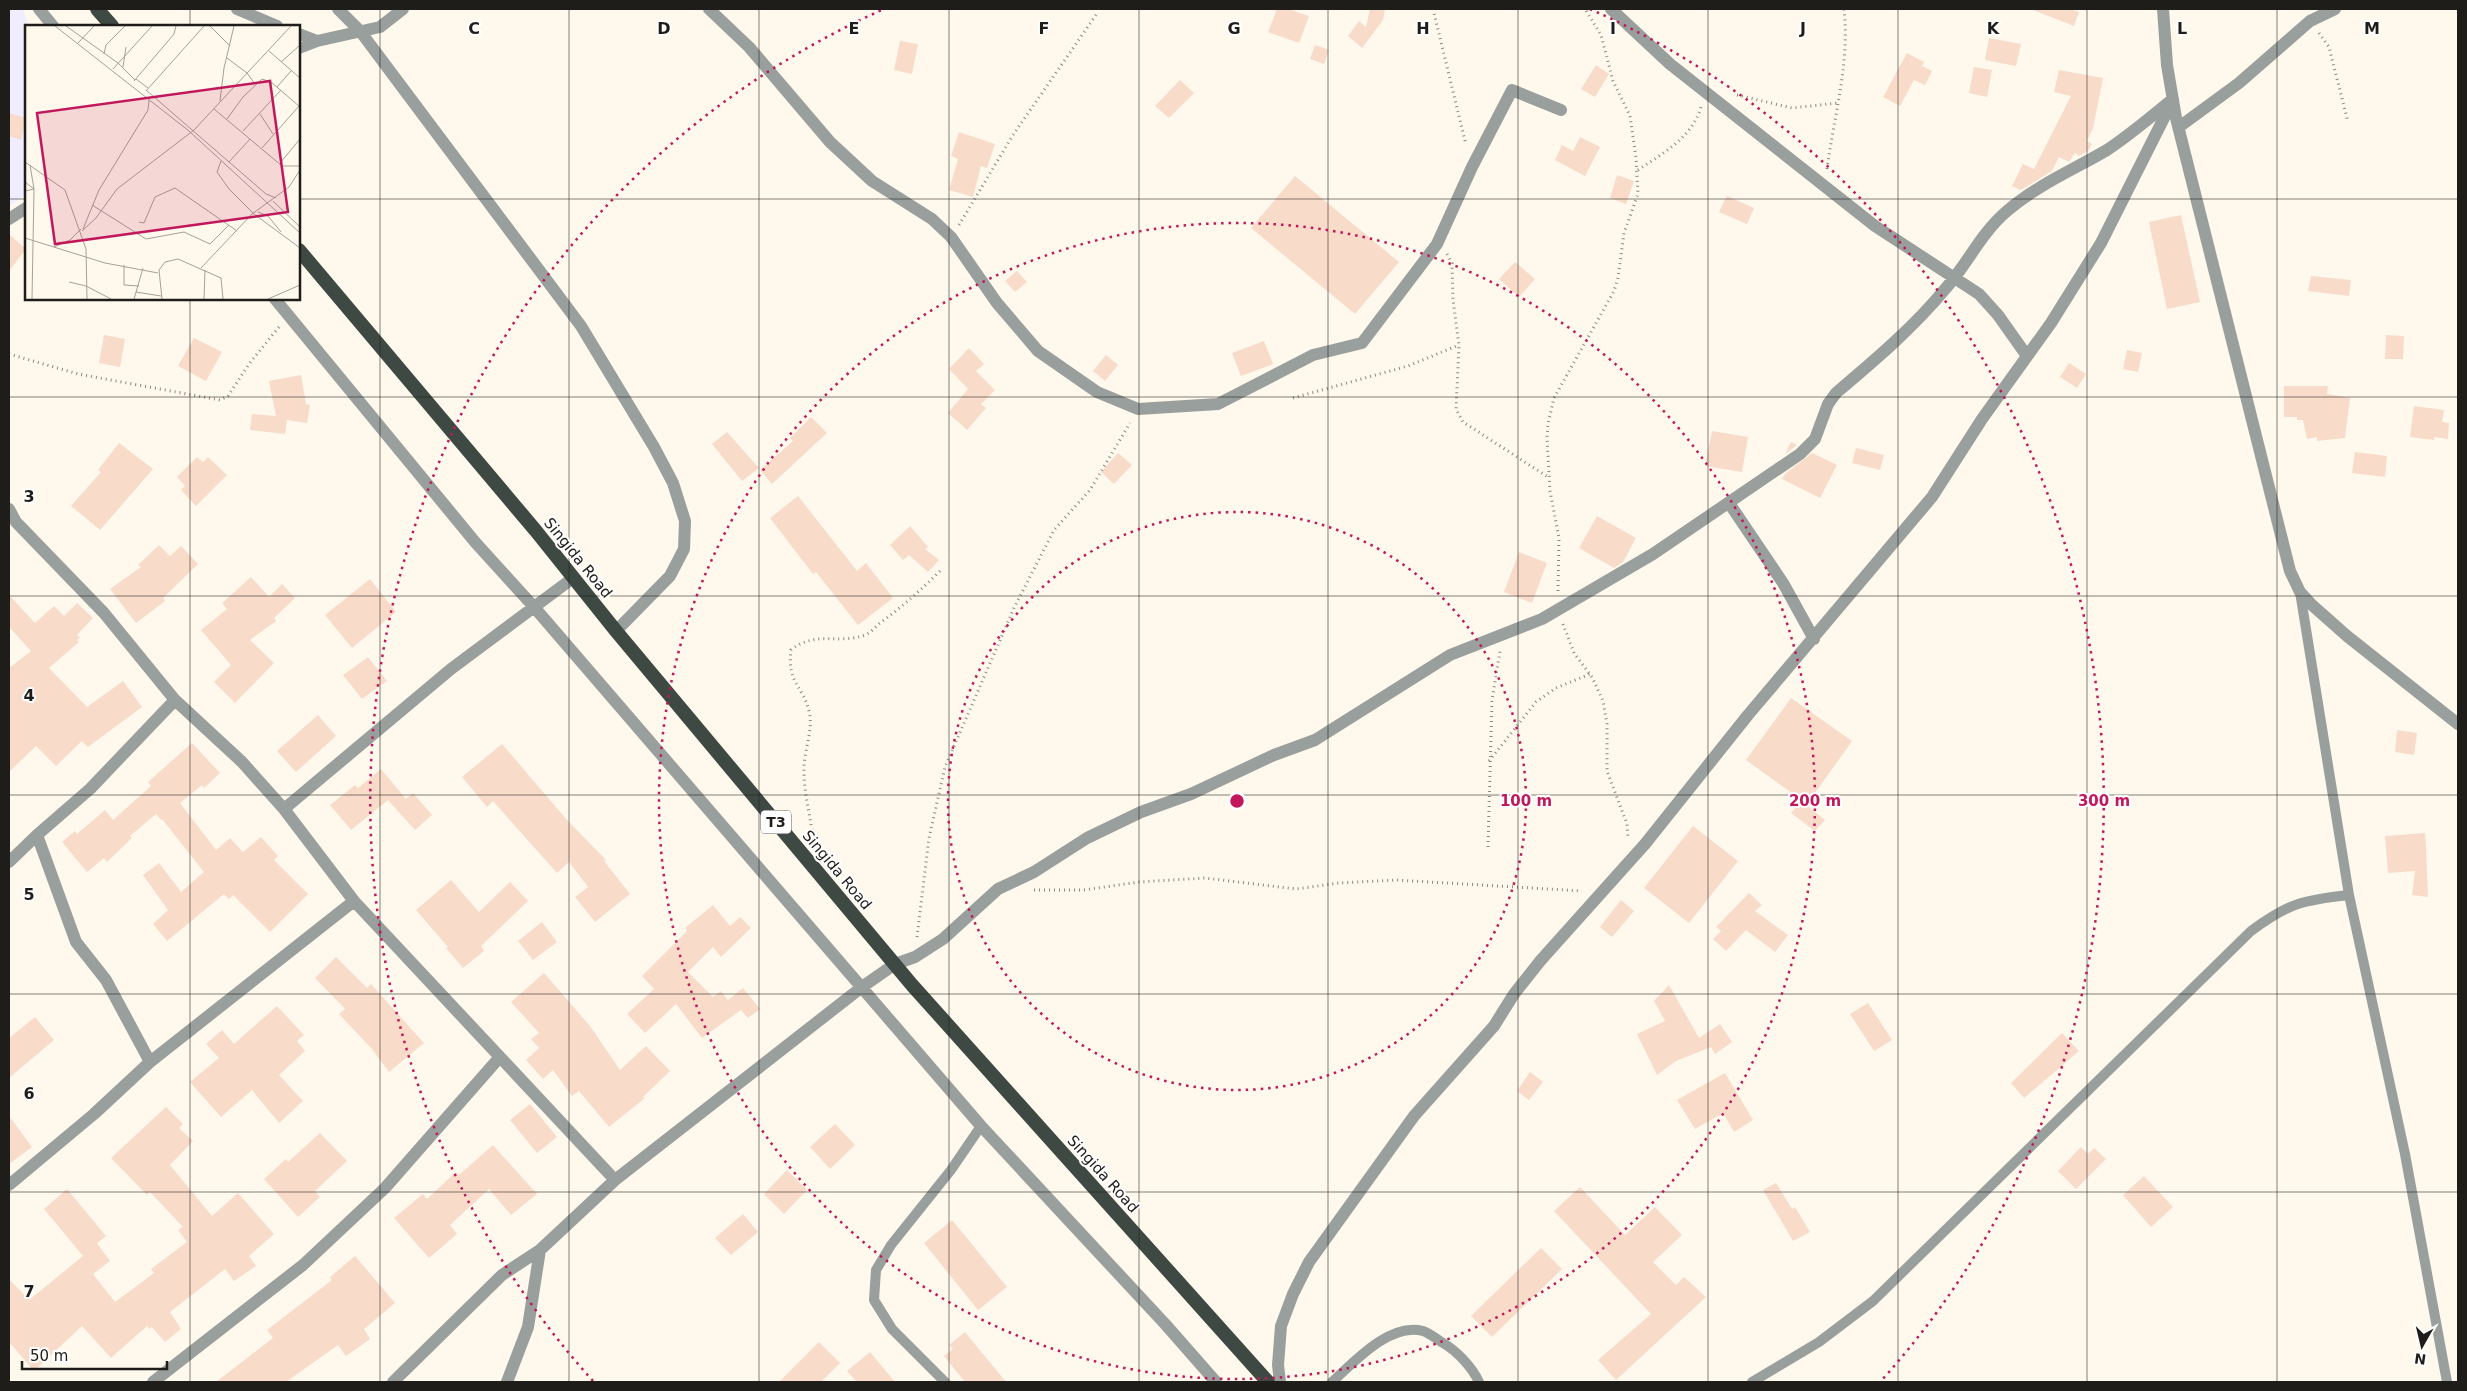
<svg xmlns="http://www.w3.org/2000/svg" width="2467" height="1391" viewBox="0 0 2467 1391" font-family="'DejaVu Sans',sans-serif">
<rect width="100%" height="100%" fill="#fef9ec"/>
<path fill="#efedff" d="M 9,9 L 23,9 L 29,26 L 26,26 L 26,195 L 9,206 Z"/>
<path fill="#f8dbc9" d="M 1277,9 L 1288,9 L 1309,16 L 1299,43 L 1268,32 Z
M 1370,9 L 1385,9 L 1383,20 L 1362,48 L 1348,36 L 1359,21 L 1366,27 Z
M 2031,9 L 2069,9 L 2079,12 L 2074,26 Z
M 1989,38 L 2021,44 L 2016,66 L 1985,60 Z
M 900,41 L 918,44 L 912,74 L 894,70 Z
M 1315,45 L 1329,50 L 1324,64 L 1310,59 Z
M 1907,53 L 1924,62 L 1922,66 L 1932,71 L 1925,85 L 1914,80 L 1900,106 L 1883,97 Z
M 1596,65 L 1609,74 L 1595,97 L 1581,89 Z
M 1974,67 L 1992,70 L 1987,97 L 1969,93 Z
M 2059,70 L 2103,78 L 2093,128 L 2087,141 L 2092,144 L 2088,151 L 2079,156 L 2075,153 L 2069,162 L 2059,157 L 2052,171 L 2021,190 L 2012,186 L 2023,164 L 2034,169 L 2071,96 L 2054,92 Z
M 1180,80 L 1194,93 L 1169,118 L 1155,106 Z
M 9,113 L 26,118 L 21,140 L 9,136 Z
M 959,132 L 995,144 L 987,168 L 981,166 L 973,197 L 949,190 L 958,159 L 951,156 Z
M 1580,137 L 1600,147 L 1585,176 L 1555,160 L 1562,145 L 1573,151 Z
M 1617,175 L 1634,181 L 1626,204 L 1610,198 Z
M 1295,176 L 1399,262 L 1355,314 L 1251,228 Z
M 1727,196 L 1754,208 L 1747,224 L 1719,212 Z
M 2181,215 L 2200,302 L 2167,309 L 2149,222 Z
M 9,234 L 26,249 L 9,271 Z
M 1515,262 L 1535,279 L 1519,297 L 1499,279 Z
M 1017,271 L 1027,282 L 1015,292 L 1005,281 Z
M 2311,276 L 2351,280 L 2349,296 L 2308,291 Z
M 104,335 L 125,339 L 120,367 L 99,363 Z
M 2386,335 L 2404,336 L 2403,359 L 2385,359 Z
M 194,338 L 222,352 L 206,381 L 178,366 Z
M 1264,341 L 1273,364 L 1241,376 L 1232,353 Z
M 969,348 L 984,364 L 976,371 L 995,390 L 981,404 L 986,408 L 967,430 L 948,413 L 968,389 L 949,369 Z
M 2127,350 L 2142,353 L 2138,372 L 2123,369 Z
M 1106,355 L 1118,365 L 1105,381 L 1093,371 Z
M 2069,363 L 2086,374 L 2077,388 L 2060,377 Z
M 301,375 L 306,404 L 310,405 L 307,423 L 287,420 L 285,434 L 250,430 L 252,414 L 276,416 L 269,381 Z
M 2284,386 L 2328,386 L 2327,394 L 2350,398 L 2345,438 L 2317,441 L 2317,437 L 2307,439 L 2303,420 L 2297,420 L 2297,417 L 2284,417 Z
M 2414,406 L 2444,410 L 2442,422 L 2449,423 L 2448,439 L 2434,437 L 2434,440 L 2410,437 Z
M 811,417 L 827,433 L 772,484 L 760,470 L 793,441 L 790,438 Z
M 1712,431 L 1748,437 L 1742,472 L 1705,466 Z
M 727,432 L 759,468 L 742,481 L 712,444 Z
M 1791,442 L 1797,445 L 1785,454 Z
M 119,443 L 153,469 L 100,530 L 71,506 L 101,472 L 98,470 Z
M 1856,448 L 1884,455 L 1880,470 L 1852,463 Z
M 2355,452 L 2387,456 L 2385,477 L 2352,473 Z
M 1118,453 L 1132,465 L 1114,484 L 1101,472 Z
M 1812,453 L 1837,465 L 1820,498 L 1782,479 L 1785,474 Z
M 197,457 L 203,462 L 208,457 L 227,475 L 196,506 L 181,490 L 185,486 L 177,477 Z
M 798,496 L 857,571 L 866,563 L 893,598 L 858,625 L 816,572 L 813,574 L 770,518 Z
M 1597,516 L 1636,538 L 1623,562 L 1614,568 L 1579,548 Z
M 910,526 L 928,547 L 925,549 L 939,560 L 928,572 L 909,555 L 903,560 L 890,545 Z
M 159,545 L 170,556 L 181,546 L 198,564 L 163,598 L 165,601 L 136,623 L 110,589 L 141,567 L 138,565 Z
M 1519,552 L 1547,563 L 1532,603 L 1504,592 Z
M 251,577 L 269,597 L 282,584 L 295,598 L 274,618 L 276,621 L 250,640 L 274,663 L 235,703 L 214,682 L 231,665 L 201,630 L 227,609 L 222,603 Z
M 370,579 L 396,612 L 352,648 L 325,615 Z
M 9,595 L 35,623 L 54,606 L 64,616 L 77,603 L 93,618 L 77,635 L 80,638 L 77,640 L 79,642 L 49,668 L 87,707 L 123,681 L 142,707 L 88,747 L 82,741 L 56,766 L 36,746 L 9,772 L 9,668 L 31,651 L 9,627 Z
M 368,657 L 387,681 L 362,699 L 343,675 Z
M 1791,698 L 1852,741 L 1807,804 L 1746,760 Z
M 318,715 L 336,736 L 296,772 L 277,751 Z
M 2397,730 L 2417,733 L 2414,755 L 2395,752 Z
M 192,743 L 220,773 L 204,788 L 202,785 L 180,803 L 216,850 L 230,838 L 243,852 L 261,837 L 278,856 L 274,860 L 308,894 L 270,932 L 233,895 L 229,899 L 224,894 L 167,941 L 153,924 L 168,910 L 143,875 L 159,863 L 181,892 L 204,872 L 162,819 L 161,820 L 156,814 L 130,836 L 132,838 L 107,862 L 104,858 L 87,872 L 62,842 L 75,831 L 77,834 L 105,810 L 113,820 L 151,786 L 148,782 Z
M 502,744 L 567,820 L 606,860 L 604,861 L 630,894 L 595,922 L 575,897 L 588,887 L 569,862 L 557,873 L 493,801 L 487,807 L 462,777 Z
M 381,769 L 406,799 L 413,793 L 432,815 L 415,830 L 388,800 L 351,830 L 330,805 L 355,785 L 358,788 Z
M 1801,801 L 1825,820 L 1815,831 L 1791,813 Z
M 1693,826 L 1738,861 L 1689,923 L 1644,888 Z
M 2425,833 L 2426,847 L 2428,897 L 2412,895 L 2415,871 L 2388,873 L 2385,836 Z
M 451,880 L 479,912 L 510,882 L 528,901 L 481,946 L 484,951 L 463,968 L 446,948 L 448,947 L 416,910 Z
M 1749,893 L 1762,905 L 1755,911 L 1788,935 L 1775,952 L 1746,930 L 1726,951 L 1713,939 L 1721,931 L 1716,927 Z
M 1621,900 L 1634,911 L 1612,937 L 1600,927 Z
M 713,905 L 730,926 L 740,917 L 751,928 L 721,957 L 713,947 L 688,972 L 713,997 L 721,991 L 728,1000 L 743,988 L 760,1009 L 748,1018 L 741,1010 L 702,1038 L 676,1004 L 645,1033 L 627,1014 L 654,989 L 642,976 L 687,931 L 685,928 Z
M 542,922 L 557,942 L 533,960 L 518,941 Z
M 336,957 L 367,988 L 371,984 L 424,1043 L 389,1072 L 372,1049 L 339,1014 L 345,1009 L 315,978 Z
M 544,973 L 590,1026 L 620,1070 L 646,1046 L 670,1071 L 643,1097 L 645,1098 L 609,1127 L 579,1091 L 572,1096 L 553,1070 L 543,1079 L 526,1060 L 539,1048 L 531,1039 L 539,1033 L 511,1002 Z
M 1669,985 L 1699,1038 L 1720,1024 L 1732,1042 L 1715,1054 L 1711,1047 L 1676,1061 L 1657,1075 L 1637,1034 L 1665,1021 L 1654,1001 Z
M 1868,1003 L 1892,1040 L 1874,1051 L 1850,1014 Z
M 277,1006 L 304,1035 L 297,1041 L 305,1051 L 279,1075 L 303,1101 L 279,1123 L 252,1090 L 221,1117 L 190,1082 L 219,1058 L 206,1044 L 222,1030 L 234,1044 Z
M 35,1017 L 54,1040 L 9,1078 L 9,1038 Z
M 2062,1033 L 2079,1051 L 2024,1098 L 2011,1083 Z
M 1530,1072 L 1543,1082 L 1529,1100 L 1517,1091 Z
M 1725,1073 L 1753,1120 L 1734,1132 L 1723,1113 L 1695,1129 L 1677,1100 Z
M 530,1104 L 557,1137 L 537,1153 L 510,1120 Z
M 166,1107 L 183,1124 L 179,1128 L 193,1141 L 170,1165 L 212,1216 L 238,1193 L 274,1234 L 249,1256 L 256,1266 L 234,1281 L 225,1269 L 170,1312 L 181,1329 L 165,1342 L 152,1327 L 150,1329 L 147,1326 L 111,1358 L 82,1326 L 34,1371 L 9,1342 L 9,1279 L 29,1300 L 83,1256 L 44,1209 L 67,1189 L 106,1236 L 97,1243 L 110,1261 L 93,1274 L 115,1302 L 154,1273 L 151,1269 L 187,1242 L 178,1230 L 183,1227 L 150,1192 L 147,1195 L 111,1158 Z
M 9,1116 L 32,1147 L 9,1164 Z
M 835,1124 L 855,1145 L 830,1169 L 810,1147 Z
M 320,1133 L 347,1161 L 315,1191 L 320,1197 L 298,1217 L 264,1179 L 286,1159 L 288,1162 Z
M 493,1145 L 537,1194 L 511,1215 L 489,1189 L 450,1225 L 457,1234 L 429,1258 L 394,1218 L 423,1194 L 427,1199 L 456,1172 L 459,1175 Z
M 2081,1147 L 2088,1154 L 2094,1148 L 2106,1159 L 2076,1189 L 2058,1171 Z
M 787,1170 L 807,1190 L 784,1214 L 764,1194 Z
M 2144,1176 L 2173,1207 L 2151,1227 L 2123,1195 Z
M 1776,1183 L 1792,1209 L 1795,1207 L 1810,1232 L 1793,1241 L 1763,1190 Z
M 1580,1187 L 1625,1235 L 1655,1207 L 1682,1235 L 1653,1262 L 1676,1285 L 1684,1277 L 1706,1297 L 1616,1380 L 1598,1360 L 1651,1314 L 1554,1211 Z
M 743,1214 L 758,1232 L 731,1255 L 715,1238 Z
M 952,1220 L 1007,1287 L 978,1310 L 924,1243 Z
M 1541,1248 L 1562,1269 L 1492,1337 L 1471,1316 Z
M 355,1256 L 395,1303 L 364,1329 L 370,1339 L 346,1356 L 338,1345 L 286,1382 L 216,1382 L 273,1338 L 267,1330 L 332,1280 L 330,1277 Z
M 965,1332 L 1006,1382 L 965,1382 L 944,1356 L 953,1349 L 949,1345 Z
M 819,1342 L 840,1363 L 821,1382 L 779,1382 Z
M 870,1352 L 895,1382 L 857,1382 L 847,1371 Z"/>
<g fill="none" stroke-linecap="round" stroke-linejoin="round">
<path stroke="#8b8880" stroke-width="3" stroke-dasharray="1 4" stroke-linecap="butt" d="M 1433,9 L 1466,145
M 2319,33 L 2329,47 L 2348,122
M 1737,95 L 1792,108 L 1838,103
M 1827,169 C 1834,116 1850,63 1844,9
M 1638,170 C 1663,153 1692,138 1701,107
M 959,225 L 1013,135 L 1098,12
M 1447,254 L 1452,263 L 1453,300 L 1459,345 L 1456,409 L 1463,422 L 1548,477
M 9,354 L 78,374 L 220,400 L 228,396 L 249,364 L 279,327
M 1293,398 L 1408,366 L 1459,345
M 1558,591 L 1559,538 L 1550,491 L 1547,438 L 1548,424 L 1554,398 L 1614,291 L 1618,278 L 1624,233 L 1638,194 L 1636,158 L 1630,116 L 1613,81 L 1601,35 L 1585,9
M 1563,624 L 1574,653 L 1592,677 L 1603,701 L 1607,724 L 1607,771 L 1627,824 L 1628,838
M 1489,761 L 1536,702 L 1556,688 L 1590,674
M 813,840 C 811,817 804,795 804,772 C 803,752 814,730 809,711 C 803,686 787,683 791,650 C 816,630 838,645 865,635 C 871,633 875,627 880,623 C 902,607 921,590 941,570
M 1488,847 L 1492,700 L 1500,651
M 1034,890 L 1084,890 L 1139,882 L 1205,878 L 1296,889 L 1339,883 L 1396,880 L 1582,891
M 917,937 L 929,838 L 945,767 L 1014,608 L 1054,530 L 1090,490 L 1130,423"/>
<path stroke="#999f9c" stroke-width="10" d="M 2300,592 L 2349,895 L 2405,1154 L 2447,1382
M 945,1382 L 892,1329 L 874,1300 L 876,1270 L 891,1245 L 951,1170 L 981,1126
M 1332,1382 C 1354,1362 1390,1322 1423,1331 C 1429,1333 1437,1339 1443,1343 C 1457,1351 1472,1367 1479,1382
M 1752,1382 L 1819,1342 L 1873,1301 L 2251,931 C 2289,903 2303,900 2349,895"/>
<path stroke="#999f9c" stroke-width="12" d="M 39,9 L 53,26
M 237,9 L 277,26
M 338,9 L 360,31 L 581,326 L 654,447 L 673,483 L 685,521 L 684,549 L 670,576 L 616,631
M 709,9 L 749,47 L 830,142 L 872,181 L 932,219 L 951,237 L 997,303 L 1038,351 L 1097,392 L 1138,409 L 1218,404 L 1313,355 L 1362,343 L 1437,244 L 1472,167 L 1512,90 L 1561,110
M 1611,9 L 1670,64 L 1875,226 L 1979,294 L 1998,315 L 2027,356
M 2163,9 L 2167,65 L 2176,118 L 2290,571 L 2300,592 L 2312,605 L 2347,636 L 2458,724
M 299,34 L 317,41
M 299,48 L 317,41 L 380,27 L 403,9
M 2179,127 L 2239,83 L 2310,21 L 2335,9
M 9,219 L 26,208
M 275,299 L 475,542 L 534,607 L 981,1126 L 1166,1325 L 1216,1382
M 1729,503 L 1783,583 L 1814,639
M 9,509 L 16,522 L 104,613 L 175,700 L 242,762 L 284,809 L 354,901 L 615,1180
M 284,809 L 451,669 L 573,578
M 37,835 L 76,942 L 106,980 L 150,1062
M 9,862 L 37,835 L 90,789 L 175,700
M 9,1185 L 94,1114 L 150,1062 L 354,901
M 153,1382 L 303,1265 L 385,1188 L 499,1058
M 393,1382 L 502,1275 L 540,1250 L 615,1180 L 862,987 L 895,964 L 915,957 L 943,939 L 998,889 L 1034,872 L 1087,838 L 1141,812 L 1191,794 L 1274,755 L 1315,740 L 1450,655 L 1542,619 L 1653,554 L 1800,454 L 1815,439 L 1828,404 L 1836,393 C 1875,360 1914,327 1946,288 C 1968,263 1981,233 2007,211 C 2037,185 2073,170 2107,150 C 2130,135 2152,116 2173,99
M 507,1382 L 528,1327 L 540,1250
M 1280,1382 L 1278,1365 L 1281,1326 L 1293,1294 L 1309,1262 L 1414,1116 L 1494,1026 L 1514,994 L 1541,960 L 1645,844 L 1748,715 L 1932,497 L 1982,419 L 2051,323 L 2101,243 L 2171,104"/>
<path stroke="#3e4944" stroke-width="14" d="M 97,9 L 112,26
M 299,250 L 536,531 L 616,631 L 912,985 L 1268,1382"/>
</g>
<path fill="none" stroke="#1f1d19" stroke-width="1" stroke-opacity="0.55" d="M 190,9 L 190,26M 380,9 L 380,1382M 569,9 L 569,1382M 759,9 L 759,1382M 949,9 L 949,1382M 1139,9 L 1139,1382M 1328,9 L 1328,1382M 1518,9 L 1518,1382M 1708,9 L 1708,1382M 1898,9 L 1898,1382M 2087,9 L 2087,1382M 2277,9 L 2277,1382M 9,199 L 26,199M 299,199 L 2458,199M 190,299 L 190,1382M 9,397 L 2458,397M 9,596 L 2458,596M 9,795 L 2458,795M 9,994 L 2458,994M 9,1192 L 2458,1192"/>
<g fill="none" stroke="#c2185b" stroke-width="2.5" stroke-dasharray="2.5 5">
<circle cx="1237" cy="801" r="289"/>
<circle cx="1237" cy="801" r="578"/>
<path d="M593 1381A867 867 0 0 1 884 9M1590 9A867 867 0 0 1 1881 1381"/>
</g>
<g text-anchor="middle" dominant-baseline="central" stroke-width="4" stroke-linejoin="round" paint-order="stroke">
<rect fill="#fff" stroke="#62615e" stroke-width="1" x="761" y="810.5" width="30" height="23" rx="4"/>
<g font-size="14" font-weight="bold" fill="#1f1d19">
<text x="776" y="822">T3</text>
</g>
<g font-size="15" fill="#1f1d19" stroke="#fff">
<text transform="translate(578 558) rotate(51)">Singida Road</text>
<text transform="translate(837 870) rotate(50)">Singida Road</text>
<text transform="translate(1103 1174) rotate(48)">Singida Road</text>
</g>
</g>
<g transform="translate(25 25)">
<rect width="275" height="275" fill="#fef9ec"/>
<path fill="none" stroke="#a5a198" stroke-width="1" d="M 30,1 L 164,106 L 275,208M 41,1 L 93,38 L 110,55M 185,1 L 205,21M 53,18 L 69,1M 244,26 L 275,53M 79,29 L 81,20 L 100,1M 202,33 L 222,48 L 230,59M 256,37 L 274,21M 98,42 L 101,22M 88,44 L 127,1M 111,54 L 123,63M 109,56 L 149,9 L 151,1M 252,62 L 266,46M 121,65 L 241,169 L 251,173M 121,66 L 179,1M 195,76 L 199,43 L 209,1M 189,84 L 257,141 L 275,141M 235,89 L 248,109M 202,94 L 218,72 L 237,54 L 246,57 L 275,82M 218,106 L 256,65M 237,123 L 274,81M 196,136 L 192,147 L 204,164 L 229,189 L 275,223M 0,137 L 40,165 L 61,224 L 62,274M 204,137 L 225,114M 255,138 L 275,114M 0,157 L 9,164 L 7,274M 0,166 L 9,164 L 5,140M 248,176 L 275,202M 67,180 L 121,214 L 159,207 L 185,219 L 204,200M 233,187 L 243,191 L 256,207M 114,197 L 119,198 L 130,172 L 150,163 L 212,206M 58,204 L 74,165 L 123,85 L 124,75M 57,206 L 71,193 L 92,164 L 169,105 L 266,1M 0,213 L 80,238 L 133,248M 29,222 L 45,215 L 56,204M 99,240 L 99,260 L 114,261M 176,243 L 227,189 L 264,162 L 275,145M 44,257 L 61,261 L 86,274M 111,267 L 136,271M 109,274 L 118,243M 137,274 L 134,245 L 140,237 L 153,234 L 196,253 L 198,274M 179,274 L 180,245M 243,274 L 275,260"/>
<path fill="#c2185b" fill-opacity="0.15" stroke="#c2185b" stroke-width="2.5" d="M 245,56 L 263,187 L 30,219 L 12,88 Z"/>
<rect width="275" height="275" fill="none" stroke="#1f1d19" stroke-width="2.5"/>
</g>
<g font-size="16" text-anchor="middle" font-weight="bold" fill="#1f1d19" stroke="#fff" stroke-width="4" stroke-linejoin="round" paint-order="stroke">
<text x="474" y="34">C</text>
<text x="664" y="34">D</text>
<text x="854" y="34">E</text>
<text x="1044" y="34">F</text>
<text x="1234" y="34">G</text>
<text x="1423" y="34">H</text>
<text x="1613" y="34">I</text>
<text x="1803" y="34">J</text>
<text x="1993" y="34">K</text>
<text x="2182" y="34">L</text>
<text x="2372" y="34">M</text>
<text x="29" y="502">3</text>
<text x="29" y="701">4</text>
<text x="29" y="900">5</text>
<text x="29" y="1099">6</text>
<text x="29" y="1297">7</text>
</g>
<circle cx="1237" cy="801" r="8" fill="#c2185b" stroke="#fff" stroke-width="2.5"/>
<g font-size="15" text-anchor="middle" font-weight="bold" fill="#c2185b" stroke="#fff" stroke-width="4" stroke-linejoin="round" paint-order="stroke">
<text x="1526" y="806">100 m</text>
<text x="1815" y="806">200 m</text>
<text x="2104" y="806">300 m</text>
</g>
<rect width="2467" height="1391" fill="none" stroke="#1f1d19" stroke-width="20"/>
<g transform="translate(2422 1346) rotate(188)" stroke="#ffffff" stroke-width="4" paint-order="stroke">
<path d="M0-4L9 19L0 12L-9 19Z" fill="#1f1d19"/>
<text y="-8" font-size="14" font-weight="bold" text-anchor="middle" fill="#1f1d19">N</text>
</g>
<path d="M22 1361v8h145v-8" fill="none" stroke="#1f1d19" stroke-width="2.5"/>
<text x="30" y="1361" font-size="15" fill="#1f1d19" stroke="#ffffff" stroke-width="4" paint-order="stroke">50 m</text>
</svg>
